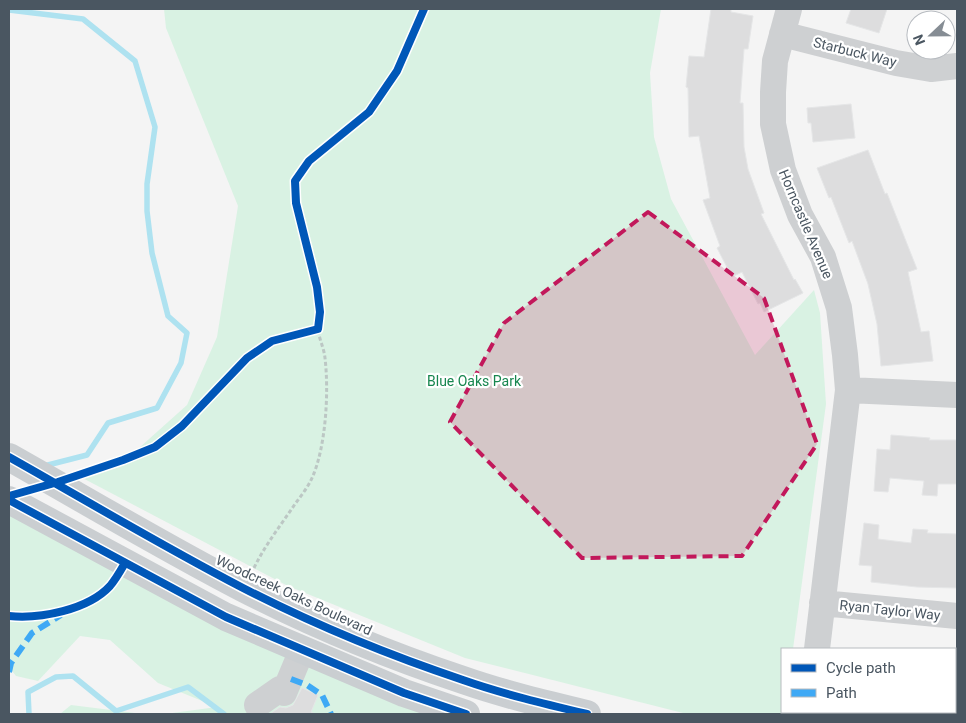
<svg xmlns="http://www.w3.org/2000/svg" width="966" height="723" viewBox="0 0 966 723" font-family="Roboto,sans-serif">
<rect width="100%" height="100%" fill="#f4f4f4"/>
<path fill="#d9f2e3" d="M 164,9 L 661,9 L 650,73 L 654,137 L 671,199 L 755,355 L 814,290 L 820,313 L 826,404 L 793,649 L 782,649 L 782,712 L 784,712 L 782,714 L 687,714 L 465,658 L 288,586 L 73,473 L 139,448 L 187,405 L 217,337 L 238,206 L 166,28 Z
M 9,513 L 424,714 L 165,714 L 217,707 L 158,683 L 110,640 L 80,636 L 38,681 L 16,676 L 9,667 Z
M 71,705 L 143,714 L 60,714 Z"/>
<g fill="none" stroke-linecap="round" stroke-linejoin="round">
<path stroke="#aee2f0" stroke-width="5.5" d="M 9,10 L 83,19 L 135,61 L 155,127 L 147,184 L 147,211 L 152,253 L 168,316 L 187,333 L 181,363 L 157,408 L 108,423 L 87,455 L 44,466
M 29,714 L 28,692 L 56,677 L 73,676 L 116,711 L 188,687 L 224,714"/>
</g>
<path fill="#ddddde" stroke="#e5e6e7" d="M 711,9 L 731,9 L 731,12 L 753,16 L 748,49 L 744,49 L 740,103 L 743,103 L 744,147 L 748,169 L 764,213 L 761,214 L 794,280 L 795,279 L 803,293 L 764,312 L 760,303 L 758,304 L 742,272 L 732,277 L 717,248 L 720,246 L 703,200 L 710,198 L 699,136 L 689,137 L 688,88 L 686,87 L 689,56 L 704,57 Z
M 851,9 L 887,9 L 879,33 L 846,23 Z
M 851,104 L 855,138 L 813,142 L 811,123 L 808,123 L 807,108 Z
M 868,150 L 885,194 L 887,193 L 917,269 L 908,272 L 921,332 L 929,331 L 933,361 L 881,366 L 877,324 L 868,284 L 852,241 L 849,243 L 831,197 L 829,198 L 817,168 Z
M 891,435 L 930,438 L 929,440 L 957,440 L 957,484 L 938,484 L 937,496 L 922,495 L 924,481 L 890,478 L 888,492 L 874,491 L 877,449 L 890,450 Z
M 864,523 L 879,525 L 878,539 L 894,541 L 911,543 L 913,529 L 928,530 L 927,533 L 957,534 L 957,588 L 917,587 L 871,582 L 872,566 L 859,565 Z
M 302,688 L 318,695 L 311,712 L 315,714 L 270,714 L 280,707 L 286,708 L 293,705 Z"/>
<g fill="none" stroke-linecap="round" stroke-linejoin="round">
<path stroke="#bcc7c4" stroke-width="3" stroke-dasharray="4 2.5" stroke-linecap="butt" d="M 254,568 C 265,545 281,525 295,504 C 301,496 308,487 312,478 C 326,447 329,392 325,358 C 324,348 319,339 318,329"/>
<path stroke="#ced0d2" stroke-width="26" d="M 789,9 L 775,61 L 773,92 L 773,124 L 783,170 L 800,215 L 823,257 L 839,308 L 845,355 L 848,390 L 817,649
M 782,34 L 896,63 L 931,69 L 957,66
M 848,390 L 957,395
M 822,603 L 957,616
M 257,705 L 280,689 L 284,693 L 302,650
M 809,714 L 810,712"/>
<path stroke="#caced1" stroke-width="28" d="M 9,457 C 87,501 164,547 243,588 C 313,624 388,655 463,680 C 503,694 545,704 587,714
M 9,500 L 226,617 L 404,693 L 466,714"/>
<path stroke="#3fa9f5" stroke-width="6" stroke-dasharray="12 6" stroke-linecap="butt" d="M 9,672 L 11,663 L 32,633 L 61,615
M 291,679 L 307,685 L 322,695 L 331,714"/>
<g stroke="#fff" stroke-width="11">
<path id="cycleway" d="M 9,457 C 87,501 164,547 243,588 C 313,624 388,655 463,680 C 503,694 545,704 587,714
M 9,496 L 58,482 L 123,460 L 155,447 L 182,426 L 247,358 L 272,341 L 318,329 L 320,312 L 317,287 L 296,203 L 295,181 L 309,161 L 369,112 L 397,71 L 424,9
M 9,500 L 226,617 L 404,693 L 466,714
M 9,616 C 40,619 88,610 110,586 C 116,579 121,570 125,563"/>
</g>
<use href="#cycleway" stroke="#0057b8" stroke-width="8"/>
</g>
<path fill="#c2185b" fill-opacity="0.2" stroke="#c2185b" stroke-width="4" stroke-dasharray="10 6" stroke-linejoin="round" d="M 648,212 L 764,298 L 817,444 L 742,556 L 582,558 L 450,422 L 504,323 Z"/>
<g text-anchor="middle" dominant-baseline="central" stroke-width="4.5" stroke-linejoin="round" paint-order="stroke">
<g font-size="14" fill="#4a5661" stroke="#fff">
<text transform="translate(855 52) rotate(14)">Starbuck Way</text>
<text transform="translate(806 224) rotate(67)">Horncastle Avenue</text>
<text transform="translate(294 595) rotate(25)">Woodcreek Oaks Boulevard</text>
<text transform="translate(890 610) rotate(6)">Ryan Taylor Way</text>
</g>
<g font-size="14" fill="#17864f" stroke="#fff">
<text x="474" y="381">Blue Oaks Park</text>
</g>
</g>
<rect width="966" height="723" fill="none" stroke="#4a5661" stroke-width="20"/>
<rect x="781" y="648" width="175" height="65" fill="#ffffff" stroke="#b7bbc0"/>
<rect x="791" y="664" width="25" height="8" fill="#0057b8" stroke="#b7bbc0"/>
<text x="826" y="673" font-size="15" fill="#4a5661">Cycle path</text>
<rect x="791" y="689" width="25" height="8" fill="#3fa9f5" stroke="#b7bbc0"/>
<text x="826" y="698" font-size="15" fill="#4a5661">Path</text>
<g transform="translate(931 35) rotate(248)"><circle r="24" fill="#ffffff" stroke="#b7bbc0"/>
<path d="M0-4L9 19L0 12L-9 19Z" fill="#868d94"/>
<text y="-8" font-size="14" font-weight="bold" text-anchor="middle" fill="#4a5661">N</text>
</g>
</svg>
